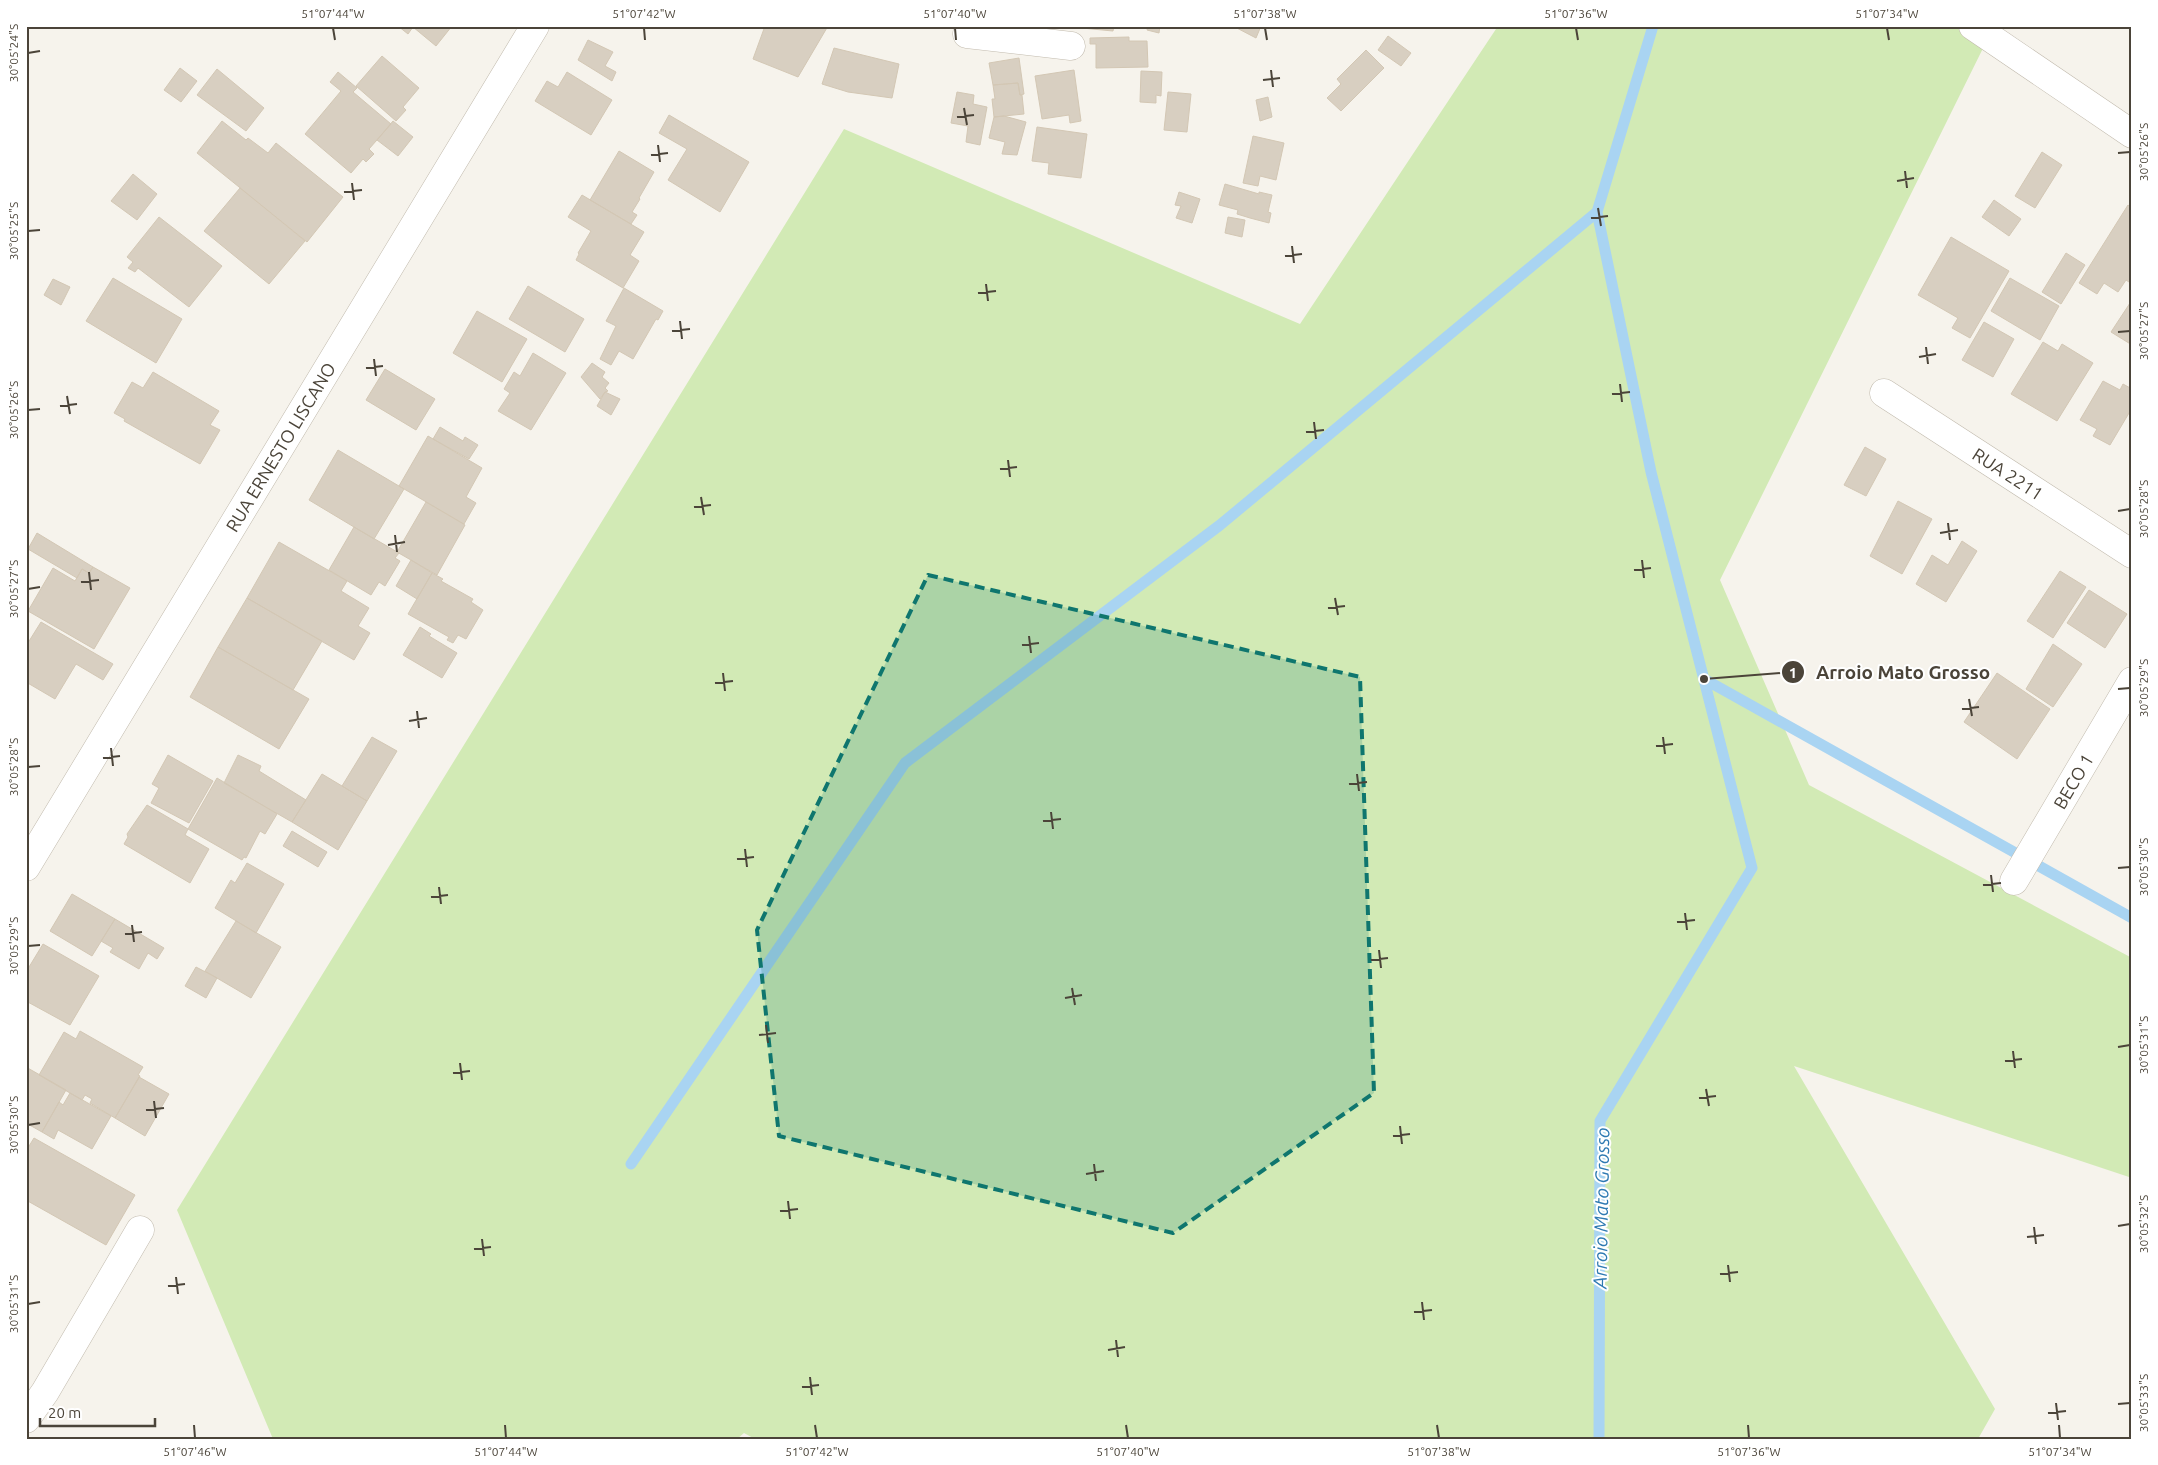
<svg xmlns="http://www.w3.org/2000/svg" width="2158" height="1465" viewBox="0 0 2158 1465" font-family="Ubuntu,sans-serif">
<rect width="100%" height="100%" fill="#f6f3ec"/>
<path fill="#d2eab5" d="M 1498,26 L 1994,26 L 1720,580 L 1809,785 L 2132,958 L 2132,1178 L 1794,1066 L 1995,1409 L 1978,1439 L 755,1439 L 744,1433 L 737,1439 L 273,1439 L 177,1210 L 844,129 L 1300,324 Z"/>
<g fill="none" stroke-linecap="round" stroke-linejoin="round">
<path stroke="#a9d4f2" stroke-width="11" d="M 1704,679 L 2132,918
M 631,1164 L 905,763 L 1220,525 L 1597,212
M 1599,1439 L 1600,1121 L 1752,868 L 1651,472 L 1597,212 L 1653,26"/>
</g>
<path fill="#d8cfc1" stroke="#d3c7b4" d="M 398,26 L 452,26 L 436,46 L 413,27 L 408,34 Z
M 765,26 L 828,26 L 798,77 L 753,59 Z
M 1061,26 L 1114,26 L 1113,31 Z
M 1148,26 L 1160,26 L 1159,33 L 1147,30 Z
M 1233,26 L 1261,26 L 1256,38 Z
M 1388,36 L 1411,53 L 1401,66 L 1378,50 Z
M 1129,37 L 1129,41 L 1147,41 L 1148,67 L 1096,68 L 1096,44 L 1090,44 L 1090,38 Z
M 588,40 L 613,52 L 605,66 L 616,72 L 612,81 L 578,60 Z
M 834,48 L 899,64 L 892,98 L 848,92 L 822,84 Z
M 1366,50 L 1384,68 L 1341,111 L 1327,98 L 1341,84 L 1337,79 Z
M 382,56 L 419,88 L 403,107 L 406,110 L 396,121 L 356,86 Z
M 1019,58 L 1024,94 L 1020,95 L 1018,83 L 993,85 L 989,63 Z
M 180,68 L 197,81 L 181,102 L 164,90 Z
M 217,69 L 264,108 L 246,131 L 197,95 Z
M 1074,70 L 1081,121 L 1070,123 L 1069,115 L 1042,119 L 1035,76 Z
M 1141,71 L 1162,72 L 1161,96 L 1156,95 L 1156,103 L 1140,102 Z
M 338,72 L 357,88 L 353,92 L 391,124 L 369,149 L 374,154 L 366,162 L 363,159 L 351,173 L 305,134 L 341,91 L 330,82 Z
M 567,72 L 612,100 L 591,135 L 535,101 L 547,81 L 558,87 Z
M 1018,83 L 1020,95 L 1022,95 L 1024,114 L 994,117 L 992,99 L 995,99 L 993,85 Z
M 957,92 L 974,95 L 973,104 L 987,107 L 980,145 L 966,142 L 968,126 L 951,123 Z
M 1168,92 L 1191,94 L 1187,132 L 1164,130 Z
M 1268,97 L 1272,117 L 1260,121 L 1256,100 Z
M 669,115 L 749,162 L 720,212 L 668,180 L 687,149 L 659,133 Z
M 1004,116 L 1026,122 L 1017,155 L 1002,154 L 1005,142 L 989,138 L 994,117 Z
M 222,121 L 246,140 L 248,138 L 268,153 L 276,143 L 343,197 L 307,242 L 197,153 Z
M 393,121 L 413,137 L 398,156 L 377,140 Z
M 1037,127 L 1087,134 L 1081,178 L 1048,174 L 1049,163 L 1032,161 Z
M 1253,136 L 1284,143 L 1276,180 L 1260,176 L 1258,186 L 1243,183 Z
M 619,151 L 654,172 L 639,198 L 640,199 L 632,212 L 637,215 L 631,224 L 590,200 Z
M 2042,152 L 2062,165 L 2035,208 L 2015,196 Z
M 133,174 L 157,194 L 137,220 L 111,201 Z
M 1225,184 L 1259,194 L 1259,192 L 1272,195 L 1268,212 L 1271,213 L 1269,223 L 1250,218 L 1237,214 L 1238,210 L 1219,205 Z
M 240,188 L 305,241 L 269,284 L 204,231 Z
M 1179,192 L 1200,199 L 1192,223 L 1176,218 L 1181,206 L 1175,205 Z
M 582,195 L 644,232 L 630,255 L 639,261 L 623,288 L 576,260 L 579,254 L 578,253 L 591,231 L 568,217 Z
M 1994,200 L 2021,219 L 2009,236 L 1982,217 Z
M 2128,205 L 2132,208 L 2132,284 L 2126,280 L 2118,292 L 2104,283 L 2097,294 L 2079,283 Z
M 159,217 L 222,266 L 189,307 L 138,268 L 135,272 L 128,268 L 133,262 L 127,257 Z
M 1228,217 L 1245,220 L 1242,237 L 1225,233 Z
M 1951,237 L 2009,271 L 1970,338 L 1952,328 L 1958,318 L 1918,295 Z
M 2066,253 L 2085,265 L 2061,304 L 2042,292 Z
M 113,278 L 182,319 L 156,363 L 86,321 Z
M 2010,278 L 2059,306 L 2040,340 L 1991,311 Z
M 53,279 L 70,287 L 61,305 L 44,295 Z
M 528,286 L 584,319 L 565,352 L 509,319 Z
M 624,288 L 663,311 L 658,320 L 656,319 L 633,359 L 619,351 L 611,365 L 600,359 L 616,326 L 606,321 Z
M 2132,300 L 2132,345 L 2111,332 Z
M 477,311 L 527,339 L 502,382 L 453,353 Z
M 1984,322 L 2014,339 L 1993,377 L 1962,360 Z
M 2043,342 L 2058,351 L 2062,344 L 2093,363 L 2057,421 L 2011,394 Z
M 533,353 L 566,373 L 531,430 L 498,411 L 510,393 L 504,389 L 514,372 L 520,376 Z
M 592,363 L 605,372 L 602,377 L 609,383 L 605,388 L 608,391 L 605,392 L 600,399 L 581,377 Z
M 385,369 L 435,399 L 416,430 L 366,400 Z
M 153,372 L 219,411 L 210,425 L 220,430 L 200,464 L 124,421 L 125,419 L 114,413 L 132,382 L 143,388 Z
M 2103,381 L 2120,390 L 2123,384 L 2132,389 L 2132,408 L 2110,445 L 2093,436 L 2097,429 L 2080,420 Z
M 605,392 L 620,399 L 611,415 L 597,406 Z
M 440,427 L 463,441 L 465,437 L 478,445 L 469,459 L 433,439 Z
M 428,436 L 482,468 L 466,497 L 476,503 L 464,524 L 399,486 Z
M 1865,447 L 1886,459 L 1866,496 L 1844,485 Z
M 338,450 L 404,489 L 374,539 L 309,500 Z
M 1898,501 L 1932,519 L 1902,574 L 1870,556 Z
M 426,502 L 465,525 L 437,575 L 397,552 Z
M 354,527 L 399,553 L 395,558 L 400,561 L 385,586 L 379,582 L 371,595 L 329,570 Z
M 37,533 L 93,567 L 89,573 L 82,569 L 77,578 L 28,549 Z
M 1962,541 L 1977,551 L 1946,602 L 1916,584 L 1932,555 L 1948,565 Z
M 279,542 L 347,581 L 341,591 L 369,608 L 358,626 L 370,633 L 354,660 L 247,598 Z
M 411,560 L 432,573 L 417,599 L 396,586 Z
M 93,567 L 130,588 L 94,649 L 28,611 L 53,568 L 75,581 L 82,569 L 89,573 Z
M 2060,571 L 2086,587 L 2053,638 L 2027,621 Z
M 432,573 L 443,579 L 441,581 L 473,599 L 471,602 L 483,610 L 466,639 L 458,635 L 453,643 L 447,640 L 449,637 L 408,614 Z
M 2089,590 L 2127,614 L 2105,648 L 2067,623 Z
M 247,598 L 322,641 L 293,690 L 218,647 Z
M 41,622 L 113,664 L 103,680 L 76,664 L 55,699 L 26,682 L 26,646 Z
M 420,627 L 431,634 L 429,636 L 457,653 L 442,678 L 403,655 Z
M 2053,644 L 2082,664 L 2053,707 L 2026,689 Z
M 218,647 L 309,699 L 279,749 L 190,697 Z
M 1997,673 L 2050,709 L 2017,759 L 1964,722 Z
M 372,737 L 397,751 L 367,801 L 342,786 Z
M 168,755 L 213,781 L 189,823 L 151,803 L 159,788 L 152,784 Z
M 238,755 L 261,766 L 259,771 L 306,800 L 292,822 L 224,783 Z
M 322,774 L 367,801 L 338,850 L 292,822 Z
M 217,778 L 277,814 L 265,834 L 260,831 L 246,858 L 244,857 L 242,860 L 188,829 Z
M 147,805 L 188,829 L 185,835 L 209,849 L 190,883 L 124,844 L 128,837 L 127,834 Z
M 292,831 L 327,852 L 318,867 L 283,846 Z
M 247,863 L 284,884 L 256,933 L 215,908 L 231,880 L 235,883 Z
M 72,894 L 115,919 L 92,956 L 50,931 Z
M 115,919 L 164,948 L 157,959 L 148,953 L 139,969 L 110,952 L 113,948 L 101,941 Z
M 236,921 L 281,947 L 251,998 L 205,971 Z
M 43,944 L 99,976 L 70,1025 L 26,1001 L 26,972 Z
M 196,967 L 217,978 L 206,998 L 185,986 Z
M 80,1031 L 143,1067 L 138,1075 L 140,1076 L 115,1118 L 90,1103 L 92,1099 L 85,1095 L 82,1100 L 39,1075 L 64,1032 L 76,1039 Z
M 26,1067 L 66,1090 L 42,1132 L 26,1123 Z
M 139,1077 L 169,1094 L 145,1136 L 115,1118 Z
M 70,1093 L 111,1116 L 92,1149 L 58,1130 L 54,1139 L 42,1132 L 59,1102 L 63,1105 Z
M 34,1138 L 135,1195 L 106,1245 L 26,1200 L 26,1151 Z"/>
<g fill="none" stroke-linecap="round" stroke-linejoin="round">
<g stroke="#c2bbae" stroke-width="29">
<g id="minor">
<path d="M 969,26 L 967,34 L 1071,46"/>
<path d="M 1973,26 L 2132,134"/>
<path id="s1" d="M 1884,393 L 2132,554"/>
<path id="s2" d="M 26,867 L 535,26"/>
<path id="s3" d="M 2014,881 L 2132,681"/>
<path d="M 26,1419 L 45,1392 L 140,1230"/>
</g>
</g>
<use href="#minor" stroke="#fff" stroke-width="28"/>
</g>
<path fill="#0f766e" fill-opacity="0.2" stroke="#0f766e" stroke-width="4" stroke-dasharray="10 6" stroke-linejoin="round" d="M 928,575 L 1360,677 L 1374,1093 L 1173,1233 L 779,1136 L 757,930 Z"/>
<path fill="none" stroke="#4b4439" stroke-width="2" d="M 333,28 L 335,40M 644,28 L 645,40M 955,28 L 956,40M 1265,28 L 1267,40M 1576,28 L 1578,40M 1887,28 L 1889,40M 28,53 L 40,51M 1271,70 L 1273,87M 1263,80 L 1280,78M 964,108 L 967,125M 957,117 L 974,115M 658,145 L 660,162M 2118,153 L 2130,152M 651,155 L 668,153M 1905,171 L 1907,188M 1897,181 L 1914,178M 352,183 L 354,200M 344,192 L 362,190M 1598,208 L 1601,226M 1591,218 L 1608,216M 28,231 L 40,230M 1292,246 L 1294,263M 1285,256 L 1302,254M 986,284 L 988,301M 978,293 L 996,291M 680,321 L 682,339M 672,331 L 690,329M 2118,332 L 2130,331M 1926,347 L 1928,364M 1919,357 L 1936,354M 374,359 L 376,376M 366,368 L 383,366M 1620,384 L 1622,402M 1612,394 L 1630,392M 67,396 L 70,414M 60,406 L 77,404M 28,410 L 40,409M 1314,422 L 1316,439M 1306,432 L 1324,430M 1008,460 L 1010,477M 1000,469 L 1017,467M 701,497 L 704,515M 694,507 L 711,505M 2118,511 L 2130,509M 1948,523 L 1950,540M 1940,533 L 1958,530M 395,535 L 397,552M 388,545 L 405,542M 1642,560 L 1644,578M 1634,570 L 1651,568M 89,572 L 91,590M 81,582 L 99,580M 28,589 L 40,587M 1335,598 L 1338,615M 1328,608 L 1345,606M 1029,636 L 1031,653M 1022,645 L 1039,643M 723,673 L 725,691M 715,683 L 733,681M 2118,689 L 2130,688M 1969,699 L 1972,716M 1962,709 L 1979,707M 417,711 L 419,728M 409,721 L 427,718M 1663,737 L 1665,754M 1656,746 L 1673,744M 111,748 L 113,766M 103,758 L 120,756M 28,767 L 40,766M 1357,774 L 1359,791M 1349,784 L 1367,782M 1051,812 L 1053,829M 1043,821 L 1061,819M 745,849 L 747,867M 737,859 L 754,857M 2118,868 L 2130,867M 1991,875 L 1993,892M 1983,885 L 2001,883M 439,887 L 441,904M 431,897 L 448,895M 1685,913 L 1687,930M 1677,922 L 1695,920M 132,925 L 134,942M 125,934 L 142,932M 28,946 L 40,945M 1379,950 L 1381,968M 1371,960 L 1388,958M 1072,988 L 1075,1005M 1065,998 L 1082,995M 766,1025 L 768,1043M 759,1035 L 776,1033M 2118,1047 L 2130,1045M 2013,1051 L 2015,1068M 2005,1061 L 2022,1059M 460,1063 L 462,1080M 453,1073 L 470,1071M 1706,1089 L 1709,1106M 1699,1098 L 1716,1096M 154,1101 L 156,1118M 146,1110 L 164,1108M 28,1125 L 40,1123M 1400,1126 L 1402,1144M 1393,1136 L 1410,1134M 1094,1164 L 1096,1181M 1086,1174 L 1104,1171M 788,1201 L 790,1219M 780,1211 L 798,1209M 2118,1226 L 2130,1224M 2034,1227 L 2036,1244M 2027,1237 L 2044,1235M 482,1239 L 484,1256M 474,1249 L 491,1247M 1728,1265 L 1730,1282M 1720,1274 L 1738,1272M 176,1277 L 178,1294M 168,1286 L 185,1284M 1422,1302 L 1424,1320M 28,1304 L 40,1302M 1414,1312 L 1432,1310M 1116,1340 L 1118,1357M 1108,1350 L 1125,1347M 810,1377 L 812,1395M 802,1387 L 819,1385M 2056,1403 L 2058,1420M 2118,1404 L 2130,1403M 2048,1413 L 2066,1411M 194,1425 L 195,1438M 505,1425 L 506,1438M 815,1425 L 817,1438M 1126,1425 L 1128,1438M 1437,1425 L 1439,1438M 1748,1425 L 1749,1438M 2059,1425 L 2060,1438"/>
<g text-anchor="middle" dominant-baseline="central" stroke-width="4" stroke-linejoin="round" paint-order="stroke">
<g font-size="18" fill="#4b4439" stroke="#fff">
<text stroke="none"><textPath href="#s2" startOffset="491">RUA ERNESTO LISCANO</textPath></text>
<text stroke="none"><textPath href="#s1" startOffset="148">RUA 2211</textPath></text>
<text stroke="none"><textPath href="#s3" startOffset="116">BECO 1</textPath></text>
</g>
<g font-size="19" font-style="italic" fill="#2e7ab2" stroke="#fff">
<text transform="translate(1601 1208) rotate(-89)">Arroio Mato Grosso</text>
</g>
</g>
<path fill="none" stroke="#4b4439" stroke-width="2" d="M1704 679L1793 672"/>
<g fill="#4b4439" stroke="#fff" stroke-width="2">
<circle cx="1704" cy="679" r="5"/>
<circle cx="1793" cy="672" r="12"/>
</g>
<g font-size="15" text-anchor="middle" font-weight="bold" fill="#fff">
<text x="1793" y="678">1</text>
</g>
<g font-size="19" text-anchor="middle" font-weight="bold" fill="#4b4439" stroke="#fff" stroke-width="4" stroke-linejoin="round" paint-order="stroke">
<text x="1903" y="679">Arroio Mato Grosso</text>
</g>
<rect width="2158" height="1465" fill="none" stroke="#ffffff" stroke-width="55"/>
<path d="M40 1418v8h115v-8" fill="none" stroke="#4b4439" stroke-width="2.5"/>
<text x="48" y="1418" font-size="15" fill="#4b4439" stroke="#ffffff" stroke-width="4" paint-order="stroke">20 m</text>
<rect x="28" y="28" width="2102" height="1410" fill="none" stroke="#4b4439" stroke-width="2"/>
<g font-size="12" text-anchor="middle" fill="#4b4439">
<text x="333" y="18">51°07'44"W</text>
<text x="644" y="18">51°07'42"W</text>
<text x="955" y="18">51°07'40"W</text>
<text x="1265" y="18">51°07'38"W</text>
<text x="1576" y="18">51°07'36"W</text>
<text x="1887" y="18">51°07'34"W</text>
<text transform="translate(14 53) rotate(-90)" y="4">30°05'24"S</text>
<text transform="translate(2144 152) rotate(-90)" y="4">30°05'26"S</text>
<text transform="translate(14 231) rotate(-90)" y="4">30°05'25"S</text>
<text transform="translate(2144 331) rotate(-90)" y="4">30°05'27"S</text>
<text transform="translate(14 410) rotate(-90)" y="4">30°05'26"S</text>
<text transform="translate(2144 509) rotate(-90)" y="4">30°05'28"S</text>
<text transform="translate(14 589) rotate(-90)" y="4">30°05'27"S</text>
<text transform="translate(2144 688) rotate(-90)" y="4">30°05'29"S</text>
<text transform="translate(14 767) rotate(-90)" y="4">30°05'28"S</text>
<text transform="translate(2144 867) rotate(-90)" y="4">30°05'30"S</text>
<text transform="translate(14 946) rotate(-90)" y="4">30°05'29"S</text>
<text transform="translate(2144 1045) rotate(-90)" y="4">30°05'31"S</text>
<text transform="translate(14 1125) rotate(-90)" y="4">30°05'30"S</text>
<text transform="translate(2144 1224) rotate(-90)" y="4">30°05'32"S</text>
<text transform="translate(14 1304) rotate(-90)" y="4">30°05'31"S</text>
<text transform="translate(2144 1403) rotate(-90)" y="4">30°05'33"S</text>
<text x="195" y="1456">51°07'46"W</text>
<text x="506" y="1456">51°07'44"W</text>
<text x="817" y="1456">51°07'42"W</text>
<text x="1128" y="1456">51°07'40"W</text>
<text x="1439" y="1456">51°07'38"W</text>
<text x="1749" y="1456">51°07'36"W</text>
<text x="2060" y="1456">51°07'34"W</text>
</g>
</svg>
